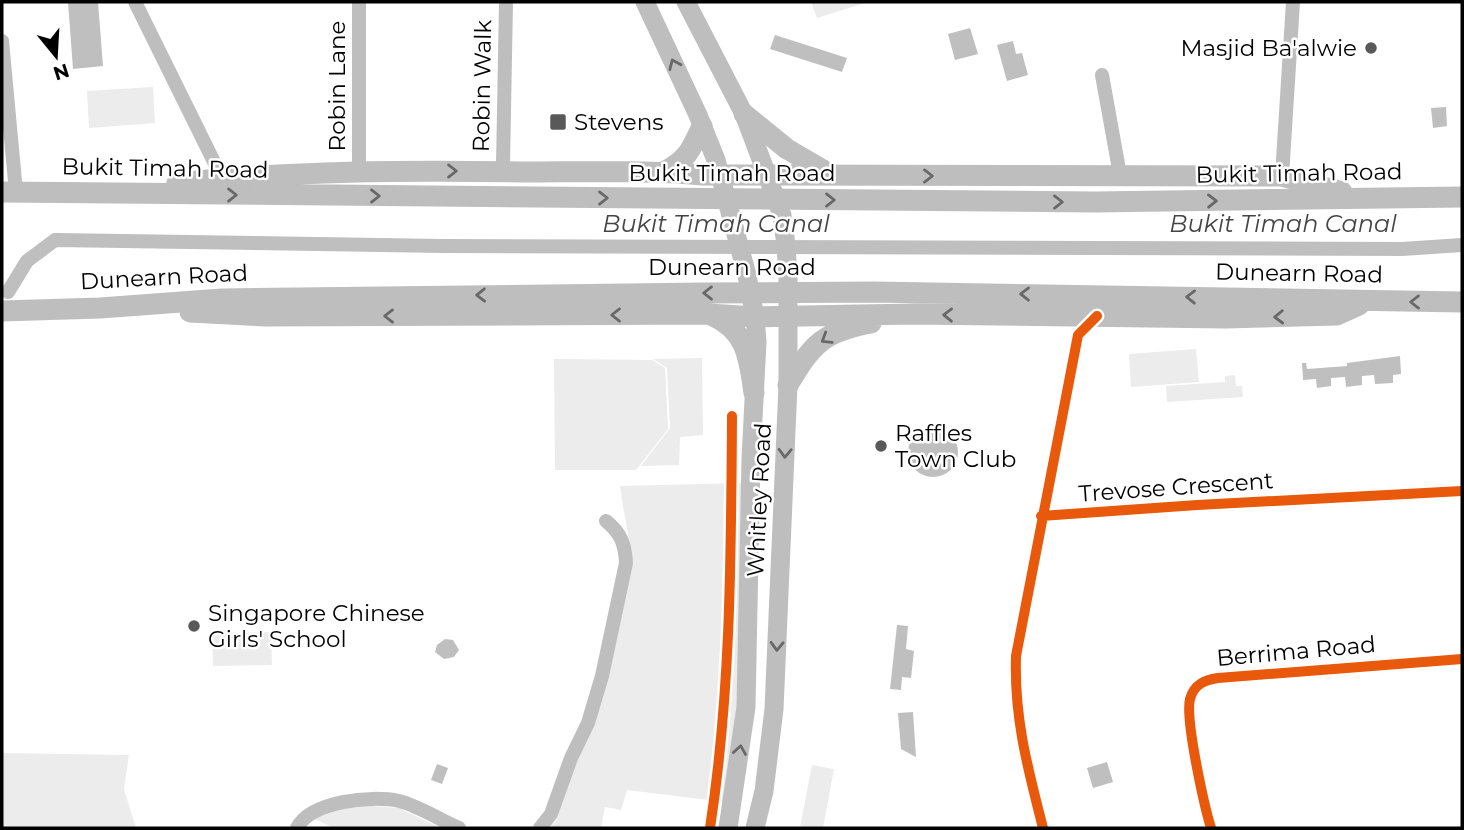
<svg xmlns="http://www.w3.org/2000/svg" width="1464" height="830" viewBox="0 0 1464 830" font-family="Montserrat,sans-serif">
<rect width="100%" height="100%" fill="#fff"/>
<path fill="#ececec" d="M 811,2 L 868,2 L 817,18 Z
M 153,87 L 155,123 L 89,128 L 87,91 Z
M 1196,349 L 1199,382 L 1131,387 L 1129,354 Z
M 702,358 L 703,435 L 680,437 L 679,465 L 641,466 L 670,428 L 667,368 L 653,359 Z
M 554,359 L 652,360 L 665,368 L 668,429 L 636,470 L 555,470 Z
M 1235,375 L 1236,386 L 1242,386 L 1243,397 L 1167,402 L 1166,386 L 1225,382 L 1225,376 Z
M 743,483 L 738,706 L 725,802 L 627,790 L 621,810 L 605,807 L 601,828 L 549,828 L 556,821 L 576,761 L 632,563 C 630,537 623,512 620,486 Z
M 271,632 L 272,665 L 213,666 L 212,634 Z
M 2,753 L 129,755 L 124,789 L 136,828 L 2,828 Z
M 812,765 L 834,769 L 823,828 L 800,827 Z
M 372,806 L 398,808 L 441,828 L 333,828 L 313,818 L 339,809 Z"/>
<path fill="#bfbfbf" d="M 68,2 L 98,2 L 103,66 L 73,69 Z
M 970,28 L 978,54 L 955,60 L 948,34 Z
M 775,35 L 847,58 L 842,72 L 770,49 Z
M 1013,41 L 1016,54 L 1022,53 L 1028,75 L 1007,81 L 997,45 Z
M 1446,107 L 1447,126 L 1433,128 L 1431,108 Z
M 1400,356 L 1401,374 L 1393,375 L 1393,383 L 1375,384 L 1374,375 L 1362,376 L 1362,385 L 1346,387 L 1345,377 L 1331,378 L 1331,386 L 1317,388 L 1316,379 L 1303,380 L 1302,363 L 1306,363 L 1307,369 L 1347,366 L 1347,363 Z
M908 452a25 25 0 1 1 50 0a25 25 0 1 1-50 0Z
M 897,625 L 908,626 L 906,649 L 914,651 L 911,678 L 902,677 L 901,690 L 890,689 Z
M 445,639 L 453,640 L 459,650 L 454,657 L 444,659 L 435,652 L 437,645 Z
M 913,712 L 916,757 L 901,749 L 898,713 Z
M 1107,762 L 1113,782 L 1093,788 L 1087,768 Z
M 437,764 L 448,768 L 442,784 L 431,780 Z"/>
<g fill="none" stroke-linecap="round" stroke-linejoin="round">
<path stroke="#bfbfbf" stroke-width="14" d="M 8,292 L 27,261 L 55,240 L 443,246 L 1402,249 L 1462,245"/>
<path stroke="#bebebe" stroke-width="14" d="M 135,2 L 222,178
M 2,41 L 16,192
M 1102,75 L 1120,175
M 359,171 L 359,2
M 501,171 L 503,165 L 506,2
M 1282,176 L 1293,2
M 1041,516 L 1197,505 L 1462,491
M 297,828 C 311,801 371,795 399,801 C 419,806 440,820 459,828
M 540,828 L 551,814 L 571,758 L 588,723 L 602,676 L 626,563 C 625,544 621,533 606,521
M 1043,828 C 1028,769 1014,719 1016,656 L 1078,335 L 1097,316
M 1211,828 C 1204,805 1185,719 1190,699 C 1194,684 1205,680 1218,678 L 1462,659"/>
<path stroke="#bebebe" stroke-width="19" d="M 645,2 L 698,115 L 716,160 L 747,275 L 755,317 L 757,342 L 751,458 L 746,707 L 728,828
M 686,2 L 744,114 L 782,215 L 786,245 L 788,277 L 788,385 L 774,709 L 764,791 L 755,828"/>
<path stroke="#bebebe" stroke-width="21" d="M 744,114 L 787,149 L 830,174
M 664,172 C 688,159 691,150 702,126
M 177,183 C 292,171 406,170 522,172 C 583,172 643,170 703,175 L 1282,176 L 1342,192
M 2,192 L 1095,202 L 1462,197
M 2,311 L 100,308 L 222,299 L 704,293 L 874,292 L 1462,302
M 190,312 L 266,316 L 709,314 L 755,317 L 914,314 L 1226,318 L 1337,315 L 1359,305
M 711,315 C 747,330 749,358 754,393
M 788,385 C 813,343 823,332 871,323"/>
<g stroke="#fff" stroke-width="15">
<path id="cycleway" d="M 1041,516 L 1197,505 L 1462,491
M 710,828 C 731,692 731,554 732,416
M 1043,828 C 1028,769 1014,719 1016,656 L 1078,335 L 1097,316
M 1211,828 C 1204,805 1185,719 1190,699 C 1194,684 1205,680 1218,678 L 1462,659"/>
</g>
<use href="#cycleway" stroke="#e8590c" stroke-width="10"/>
</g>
<defs><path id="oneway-chevron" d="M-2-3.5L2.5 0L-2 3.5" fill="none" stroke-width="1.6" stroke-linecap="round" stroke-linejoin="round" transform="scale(1.75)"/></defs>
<g stroke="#686868">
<use href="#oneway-chevron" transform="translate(674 64) rotate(-114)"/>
<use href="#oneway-chevron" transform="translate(452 171)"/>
<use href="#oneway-chevron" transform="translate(928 176)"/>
<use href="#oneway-chevron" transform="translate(232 195)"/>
<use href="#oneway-chevron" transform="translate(375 196)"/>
<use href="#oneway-chevron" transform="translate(603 198)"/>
<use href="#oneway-chevron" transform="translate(830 200)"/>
<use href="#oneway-chevron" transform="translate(1212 201) rotate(-1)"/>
<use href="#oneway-chevron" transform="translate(1058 202)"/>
<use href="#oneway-chevron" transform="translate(708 293) rotate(180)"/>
<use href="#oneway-chevron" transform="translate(1025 294) rotate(-179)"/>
<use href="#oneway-chevron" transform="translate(481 295) rotate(179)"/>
<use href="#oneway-chevron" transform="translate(1191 297) rotate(-179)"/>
<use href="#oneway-chevron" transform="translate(1415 302) rotate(-180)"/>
<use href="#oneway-chevron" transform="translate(616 315) rotate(180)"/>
<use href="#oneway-chevron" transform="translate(948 315) rotate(-179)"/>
<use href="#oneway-chevron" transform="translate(389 316) rotate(-180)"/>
<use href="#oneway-chevron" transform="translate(1279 317) rotate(178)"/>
<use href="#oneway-chevron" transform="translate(826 339) rotate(148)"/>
<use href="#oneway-chevron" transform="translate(785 453) rotate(92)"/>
<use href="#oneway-chevron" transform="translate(777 646) rotate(92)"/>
<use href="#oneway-chevron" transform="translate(740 750) rotate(-81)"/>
</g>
<g fill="#595959" stroke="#fff" stroke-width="2.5">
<circle cx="1371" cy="48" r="7"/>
<rect x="549" y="113" width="18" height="18" rx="3.5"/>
<circle cx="881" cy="446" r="7"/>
<circle cx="194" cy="626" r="7"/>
</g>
<g text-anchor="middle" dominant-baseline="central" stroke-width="5" stroke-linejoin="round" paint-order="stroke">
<g font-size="23" fill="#000" stroke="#fff" text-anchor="start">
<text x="1357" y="48" text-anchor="end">Masjid Ba'alwie</text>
<text x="574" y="122">Stevens</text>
<text x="895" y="433">Raffles<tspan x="895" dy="26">Town Club</tspan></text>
<text x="208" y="613">Singapore Chinese<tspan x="208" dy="26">Girls' School</tspan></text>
</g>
<g font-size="23" fill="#000" stroke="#fff">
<text transform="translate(337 86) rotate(-90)">Robin Lane</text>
<text transform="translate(482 86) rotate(-89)">Robin Walk</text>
<text transform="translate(165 168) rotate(1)">Bukit Timah Road</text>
<text x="732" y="173">Bukit Timah Road</text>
<text transform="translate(1299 173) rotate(-1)">Bukit Timah Road</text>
<text x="732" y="267">Dunearn Road</text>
<text transform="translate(1299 273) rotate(1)">Dunearn Road</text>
<text transform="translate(164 277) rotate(-3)">Dunearn Road</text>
<text transform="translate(1176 487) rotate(-4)">Trevose Crescent</text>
<text transform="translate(759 500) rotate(-87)">Whitley Road</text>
<text transform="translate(1296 651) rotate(-5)">Berrima Road</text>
</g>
<g font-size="24" font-style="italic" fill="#444" stroke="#fff">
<text x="716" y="223">Bukit Timah Canal</text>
<text x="1283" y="223">Bukit Timah Canal</text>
</g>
</g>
<rect width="1464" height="830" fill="none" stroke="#000000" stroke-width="7"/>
<g transform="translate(56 56) rotate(162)" stroke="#ffffff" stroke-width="5" paint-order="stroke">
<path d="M0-5L12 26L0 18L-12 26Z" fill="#000000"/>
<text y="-10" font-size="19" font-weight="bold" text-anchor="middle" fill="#000000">N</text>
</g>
</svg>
